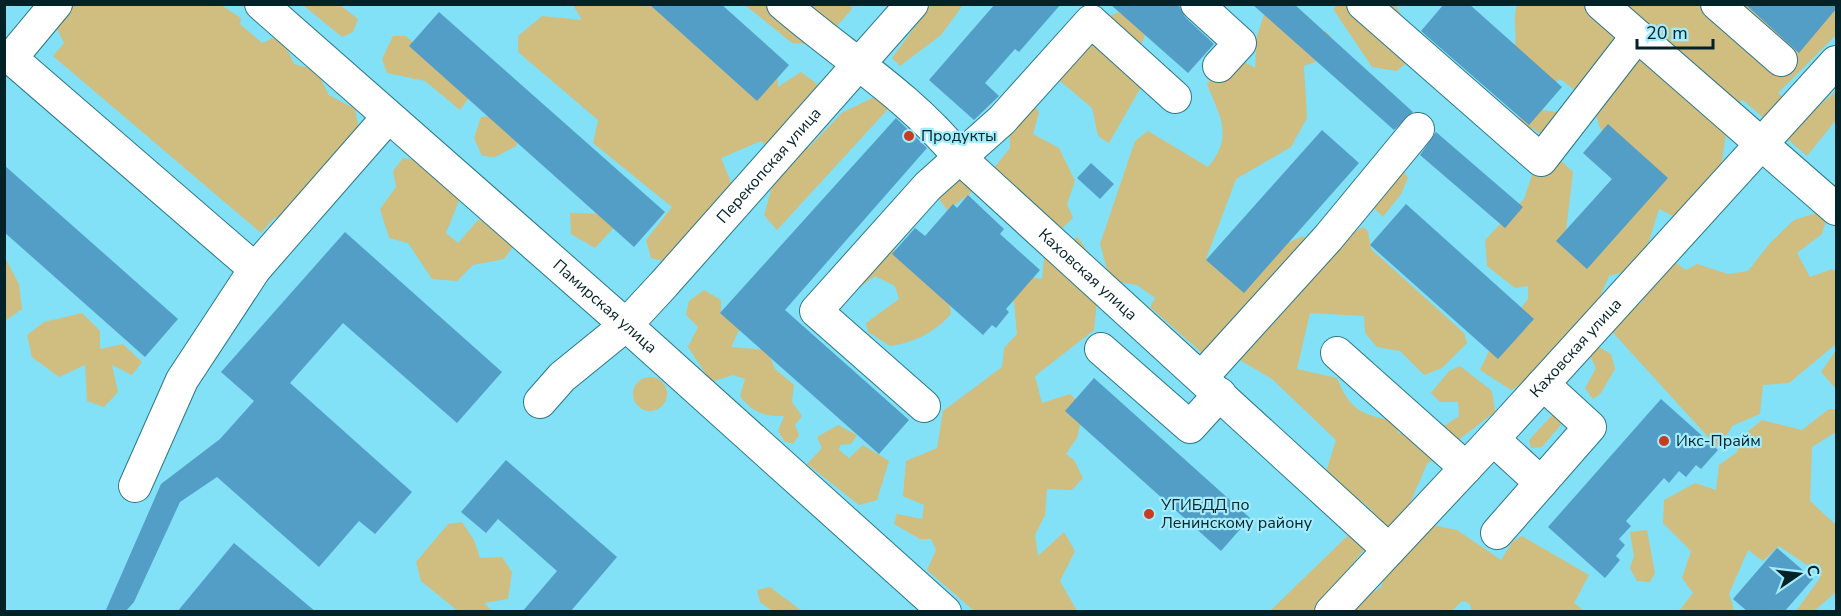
<svg xmlns="http://www.w3.org/2000/svg" width="1841" height="616" viewBox="0 0 1841 616" font-family="'Nunito Sans',sans-serif">
<rect width="100%" height="100%" fill="#82e1f6"/>
<path fill="#d0bd80" d="M 81,4 L 221,5 L 241,18 L 240,24 L 262,43 L 276,37 L 288,51 L 294,64 L 316,70 L 329,95 L 355,109 L 361,140 L 301,213 L 274,218 L 261,233 L 53,56 L 64,43 L 55,25 L 61,8 Z
M 850,4 L 852,9 L 820,45 L 792,43 L 745,5 Z
M 303,5 L 340,5 L 358,19 L 353,32 L 342,37 Z
M 573,5 L 678,5 L 777,68 L 778,87 L 801,72 L 820,86 L 785,125 L 808,148 L 843,112 L 879,95 L 889,108 L 777,230 L 764,215 L 780,159 L 761,141 L 721,158 L 736,194 L 662,261 L 651,258 L 646,240 L 672,207 L 593,143 L 598,120 L 518,52 L 518,36 L 542,16 L 582,20 Z
M 931,5 L 963,5 L 941,35 L 900,66 L 892,58 Z
M 1337,5 L 1395,5 L 1407,24 L 1412,58 L 1397,71 L 1372,67 L 1333,9 Z
M 1517,5 L 1836,5 L 1836,35 L 1778,93 L 1806,117 L 1836,91 L 1836,120 L 1807,156 L 1743,100 L 1730,106 L 1721,168 L 1679,219 L 1659,209 L 1641,267 L 1609,276 L 1590,319 L 1553,349 L 1539,375 L 1511,390 L 1480,370 L 1492,345 L 1528,299 L 1528,286 L 1515,288 L 1487,266 L 1485,240 L 1524,199 L 1545,137 L 1532,128 L 1524,144 L 1513,144 L 1522,107 L 1563,113 L 1556,156 L 1573,172 L 1566,231 L 1654,173 L 1600,128 L 1592,103 L 1560,79 L 1547,88 L 1512,57 C 1520,36 1511,22 1517,5 Z
M 1126,9 L 1149,25 L 1142,43 L 1122,41 L 1141,71 L 1140,89 L 1109,143 L 1098,136 L 1092,108 L 1059,80 L 1065,35 Z
M 1266,9 L 1309,42 L 1325,31 L 1331,36 L 1315,62 L 1304,66 L 1307,118 L 1291,147 L 1236,179 L 1206,259 L 1222,273 L 1303,236 L 1320,252 L 1363,227 L 1368,231 L 1371,249 L 1464,333 L 1467,343 L 1442,368 L 1424,375 L 1400,351 L 1377,347 L 1365,333 L 1364,316 L 1310,313 L 1297,369 L 1337,378 C 1350,411 1363,415 1396,421 L 1398,433 L 1435,432 L 1459,416 L 1458,402 L 1440,402 L 1431,393 L 1449,371 L 1460,366 L 1492,391 L 1495,412 L 1427,464 L 1400,526 L 1379,532 L 1313,611 L 1270,611 L 1373,511 L 1326,472 L 1336,440 L 1272,379 L 1213,344 L 1202,353 L 1150,307 L 1155,298 L 1137,285 L 1119,282 L 1107,269 L 1100,244 L 1135,141 L 1148,131 L 1208,167 C 1234,136 1220,117 1207,84 L 1224,61 L 1246,63 L 1255,68 L 1257,36 Z
M 393,36 L 406,36 L 471,95 L 460,110 L 425,81 L 387,73 L 382,59 Z
M 1027,94 L 1039,112 L 1033,134 L 1059,148 L 1075,181 L 1067,204 L 1073,218 L 1057,233 L 993,169 L 1010,148 L 1008,103 Z
M 515,114 L 525,123 L 516,146 L 495,157 L 482,156 L 474,138 L 481,117 Z
M 403,158 L 437,163 L 463,191 L 446,233 L 458,243 L 478,220 L 503,225 L 514,245 L 504,259 L 473,265 L 457,281 L 432,279 L 408,243 L 389,238 L 380,209 L 396,187 L 393,171 Z
M 1401,168 L 1408,178 L 1401,194 L 1383,217 L 1367,201 Z
M 962,174 L 979,175 L 970,194 L 947,210 L 939,199 Z
M 1822,211 L 1827,218 L 1822,234 L 1797,253 L 1810,277 L 1832,269 L 1836,272 L 1836,344 L 1789,383 L 1763,385 L 1760,414 L 1732,426 L 1719,449 L 1607,326 L 1615,310 L 1642,303 L 1647,273 L 1670,259 L 1686,270 L 1697,264 L 1728,274 L 1748,271 L 1770,243 L 1794,220 Z
M 570,213 L 609,214 L 619,222 L 595,248 L 571,234 Z
M 953,233 L 1022,254 L 1020,275 L 1042,279 L 1044,257 L 1077,237 C 1101,262 1098,299 1094,330 L 1035,376 L 1042,403 L 1070,394 L 1084,407 L 1077,438 L 1066,454 L 1074,460 L 1083,478 L 1072,490 L 1047,489 L 1045,515 L 1035,535 L 1038,556 L 1064,532 L 1075,551 L 1060,581 L 1077,611 L 974,611 L 927,570 L 936,550 L 931,539 L 920,539 L 894,524 L 897,514 L 922,519 L 924,505 L 903,496 L 906,461 L 937,448 L 943,411 L 1002,367 L 1004,348 L 1017,334 L 1014,302 L 960,267 Z
M 893,247 L 902,258 L 947,287 L 951,314 C 935,332 914,343 890,346 L 868,332 L 866,323 L 899,299 L 895,286 L 875,276 L 852,293 Z
M 4,256 L 19,284 L 22,309 L 5,321 Z
M 704,290 L 721,300 L 721,315 L 729,315 L 740,328 L 731,347 L 767,350 L 775,369 L 794,385 L 792,402 L 802,416 L 795,425 L 799,435 L 793,444 L 784,441 L 778,431 L 784,416 C 765,417 752,412 740,396 L 745,379 L 733,375 L 711,382 L 688,347 L 698,327 L 686,315 L 689,301 Z
M 82,313 L 100,331 L 100,349 L 123,344 L 142,362 L 132,375 L 112,365 L 118,392 L 104,407 L 87,401 L 85,365 L 59,377 L 32,357 L 27,335 L 44,322 Z
M 1594,344 L 1611,354 L 1615,369 L 1601,393 L 1593,399 L 1585,388 L 1596,368 L 1589,354 Z
M 1836,350 L 1836,389 L 1821,372 Z
M633 394a17 17 0 1 1 34 0a17 17 0 1 1-34 0Z
M 1829,409 L 1836,409 L 1836,432 L 1812,447 L 1810,501 L 1836,525 L 1836,592 L 1814,611 L 1796,611 L 1820,578 L 1820,565 L 1807,565 L 1779,546 L 1763,561 L 1748,550 L 1729,594 L 1734,610 L 1737,611 L 1679,611 L 1693,593 L 1682,578 L 1691,551 L 1663,523 L 1664,500 L 1695,483 L 1716,490 L 1719,465 L 1737,452 L 1741,437 L 1762,420 L 1802,430 Z
M 1556,411 L 1565,420 L 1542,447 L 1531,448 L 1529,440 Z
M 838,425 L 857,435 L 851,444 L 840,445 L 839,450 L 849,458 L 863,445 L 889,461 L 877,500 L 859,505 L 807,464 L 822,448 L 817,437 Z
M 462,522 L 474,540 L 480,558 L 502,557 L 512,572 L 508,599 L 484,603 L 492,611 L 458,611 L 421,581 L 416,562 L 448,524 Z
M 1422,523 L 1457,530 L 1501,560 L 1512,542 L 1522,536 L 1589,575 L 1574,603 L 1585,611 L 1472,611 L 1469,603 L 1462,601 L 1452,611 L 1344,612 L 1381,587 L 1397,546 Z
M 1647,530 L 1655,573 L 1650,582 L 1637,581 L 1630,568 L 1634,556 L 1630,532 Z
M 770,587 L 802,611 L 772,611 L 760,602 L 757,590 Z"/>
<path fill="#539ec6" d="M 649,4 L 721,4 L 789,65 L 757,101 Z
M 995,4 L 1061,4 L 1019,52 L 1015,49 L 985,83 L 999,96 L 974,120 L 929,80 Z
M 1110,4 L 1178,4 L 1185,17 L 1214,44 L 1188,73 Z
M 1252,4 L 1294,4 L 1413,112 L 1394,130 Z
M 1444,4 L 1469,4 L 1562,87 L 1529,125 L 1421,31 Z
M 1745,4 L 1836,4 L 1836,9 L 1799,53 Z
M 439,12 L 665,212 L 634,247 L 409,46 Z
M 896,118 L 927,148 L 785,310 L 909,420 L 879,454 L 720,313 Z
M 1608,124 L 1668,178 L 1587,269 L 1556,241 L 1612,179 L 1583,153 Z
M 1322,130 L 1359,163 L 1244,293 L 1206,260 Z
M 1436,132 L 1523,207 L 1505,228 L 1420,155 Z
M 1091,163 L 1114,184 L 1100,199 L 1077,178 Z
M 4,165 L 178,319 L 145,357 L 4,232 Z
M 968,195 L 1004,229 L 1000,234 L 1040,270 L 1006,309 L 1009,312 L 996,328 L 992,325 L 983,335 L 892,254 L 915,228 L 925,236 L 953,204 L 957,208 Z
M 1406,204 L 1534,319 L 1498,359 L 1370,245 Z
M 345,232 L 502,372 L 457,423 L 343,323 L 290,383 L 412,492 L 375,534 L 359,521 L 319,567 L 217,477 L 180,502 L 134,602 L 125,612 L 105,612 L 161,484 L 220,439 L 254,401 L 221,372 Z
M 1094,378 L 1250,518 L 1221,551 L 1065,411 Z
M 1661,399 L 1718,450 L 1701,469 L 1696,465 L 1686,477 L 1679,471 L 1669,483 L 1664,478 L 1626,521 L 1631,526 L 1619,539 L 1625,545 L 1616,556 L 1620,560 L 1605,578 L 1548,527 Z
M 506,460 L 617,557 L 570,612 L 522,612 L 557,571 L 498,519 L 486,533 L 461,512 Z
M 234,543 L 316,612 L 177,612 Z
M 1777,548 L 1813,579 L 1784,612 L 1748,612 L 1733,599 Z"/>
<g fill="none" stroke-linecap="round" stroke-linejoin="round">
<g stroke="#2c7786" stroke-width="34">
<g id="minor">
<path d="M 56,4 L 11,58 L 255,269 L 388,117"/>
<path id="s1" d="M 261,4 L 626,325 L 945,612"/>
<path id="s2" d="M 783,4 C 842,55 910,96 959,157 L 1389,550"/>
<path d="M 1197,4 L 1240,43 L 1219,66"/>
<path d="M 1363,4 L 1541,160 L 1637,36"/>
<path d="M 1601,4 L 1836,209"/>
<path d="M 1717,4 L 1781,60"/>
<path d="M 1101,349 L 1190,427 L 1220,394"/>
<path d="M 1337,353 L 1466,468"/>
<path d="M 1202,377 L 1328,238 L 1418,129"/>
<path id="s3" d="M 540,402 L 562,377 L 626,325 L 664,284 L 912,4"/>
<path d="M 924,406 L 816,311 L 928,186 L 1002,120 L 1091,21 L 1175,97"/>
<path d="M 1493,439 L 1541,483"/>
<path d="M 135,486 L 182,380 L 255,269"/>
<path d="M 1497,533 L 1590,427 L 1543,384"/>
<path id="s4" d="M 1331,612 L 1493,439 L 1836,62"/>
</g>
</g>
<use href="#minor" stroke="#fff" stroke-width="32"/>
</g>
<g fill="#c83d20" stroke="#a2ecfc" stroke-width="2">
<circle cx="909" cy="136" r="6"/>
<circle cx="1664" cy="441" r="6"/>
<circle cx="1149" cy="514" r="6"/>
</g>
<g text-anchor="middle" dominant-baseline="central" stroke-width="4.5" stroke-linejoin="round" paint-order="stroke">
<g font-size="16" fill="#032228" stroke="#a2ecfc" text-anchor="start">
<text x="921" y="136">Продукты</text>
<text x="1676" y="441">Икс-Прайм</text>
<text x="1161" y="505">УГИБДД по<tspan x="1161" dy="18">Ленинскому району</tspan></text>
</g>
<g font-size="16" fill="#032228" stroke="#a2ecfc">
<text stroke="none"><textPath href="#s3" startOffset="330">Перекопская улица</textPath></text>
<text stroke="none"><textPath href="#s2" startOffset="408">Каховская улица</textPath></text>
<text stroke="none"><textPath href="#s1" startOffset="458">Памирская улица</textPath></text>
<text stroke="none"><textPath href="#s4" startOffset="360">Каховская улица</textPath></text>
</g>
</g>
<rect width="1841" height="616" fill="none" stroke="#032228" stroke-width="12"/>
<g transform="translate(1799 574) rotate(76)" stroke="#a2ecfc" stroke-width="4.5" paint-order="stroke">
<path d="M0-4.5L10 22L0 15L-10 22Z" fill="#032228"/>
<text y="-9" font-size="16" font-weight="bold" text-anchor="middle" fill="#032228">С</text>
</g>
<path d="M1637 39v9h76v-9" fill="none" stroke="#032228" stroke-width="3"/>
<text x="1646" y="39" font-size="18" fill="#032228" stroke="#a2ecfc" stroke-width="4.5" paint-order="stroke">20 m</text>
</svg>
